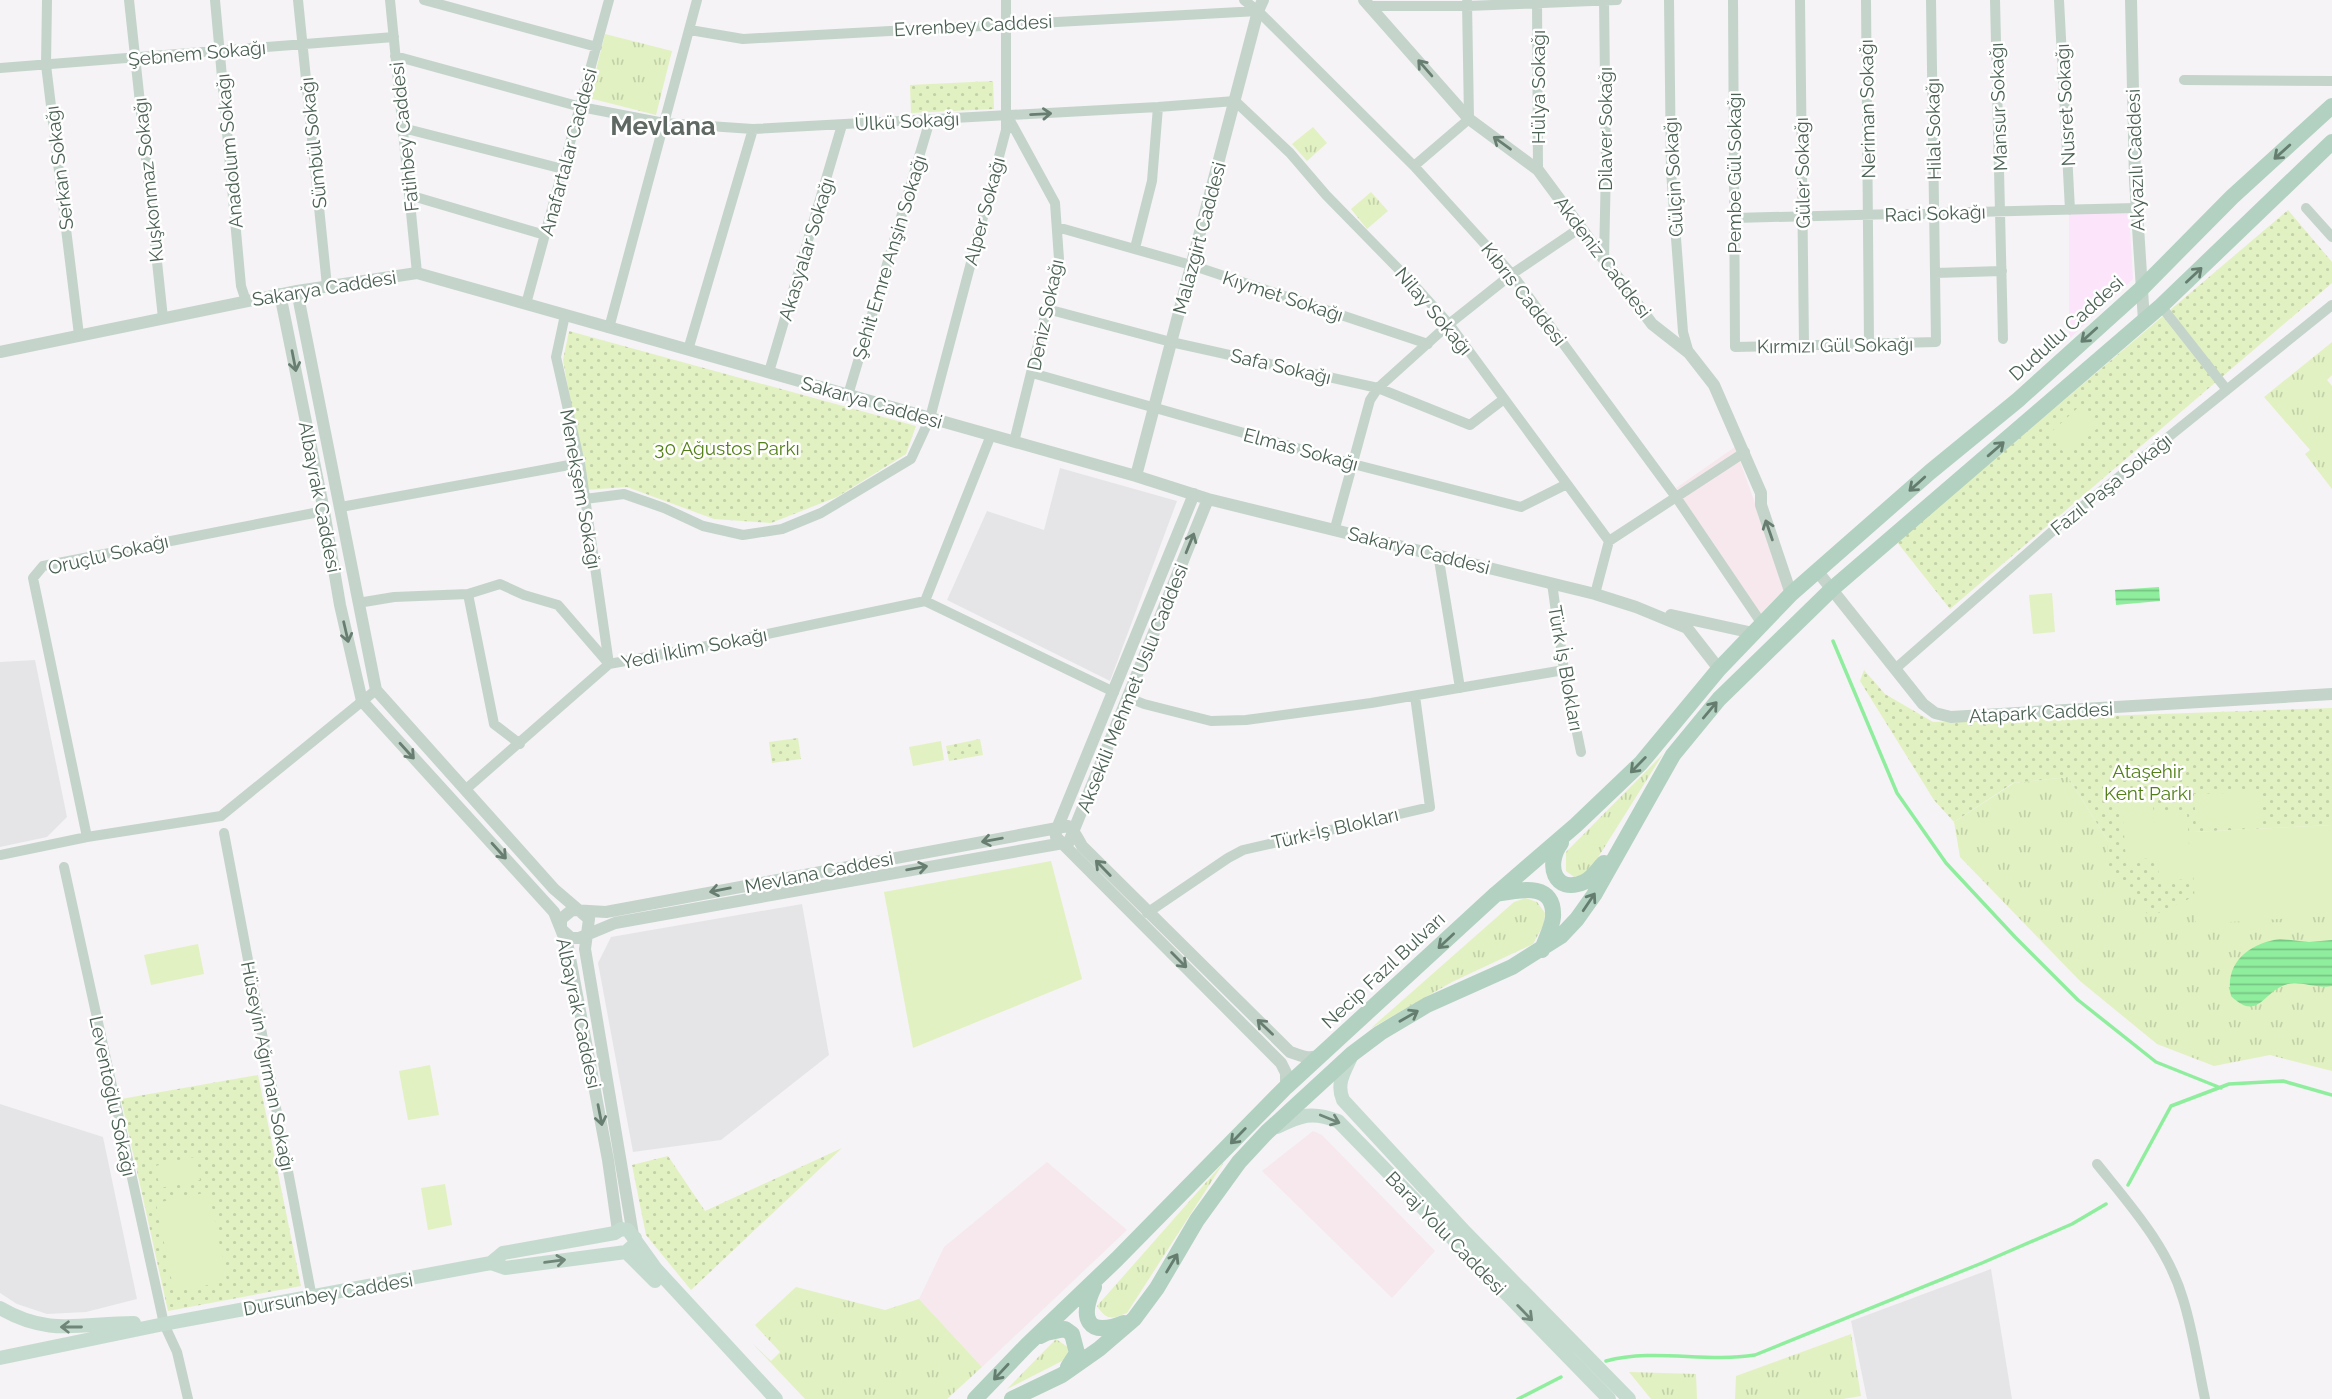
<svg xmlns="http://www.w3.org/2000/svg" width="2332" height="1399" viewBox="0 0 2332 1399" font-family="Raleway,sans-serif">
<defs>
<pattern id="grass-tufts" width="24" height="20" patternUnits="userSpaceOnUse" patternTransform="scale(1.75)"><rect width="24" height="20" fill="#e2f1c2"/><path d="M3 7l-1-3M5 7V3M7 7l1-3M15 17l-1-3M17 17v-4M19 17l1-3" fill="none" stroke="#c3d1a9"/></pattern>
<pattern id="park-dots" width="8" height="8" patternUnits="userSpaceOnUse" patternTransform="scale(1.75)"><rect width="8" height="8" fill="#e2f1c2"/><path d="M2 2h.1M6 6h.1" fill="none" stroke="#c3d1a9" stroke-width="1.8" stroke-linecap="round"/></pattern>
<pattern id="water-rules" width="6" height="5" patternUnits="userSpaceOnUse" patternTransform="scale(1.75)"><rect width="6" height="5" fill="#8fee9d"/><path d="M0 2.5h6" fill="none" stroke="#77c483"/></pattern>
</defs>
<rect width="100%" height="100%" fill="#f5f3f5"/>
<path fill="#f6e8ed" d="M 1735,447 L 1785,588 L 1760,615 L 1676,488 Z
M 1313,1131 L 1322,1135 L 1435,1251 L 1392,1298 L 1262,1171 Z
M 1047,1162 L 1127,1230 L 982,1367 L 919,1299 L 944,1247 Z"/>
<path fill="#e5e5e7" d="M 1060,468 L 1177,501 L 1110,681 L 947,600 L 987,511 L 1044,530 Z
M 35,660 L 67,817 L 47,837 L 0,847 L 0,662 Z
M 802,904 L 829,1055 L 721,1140 L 633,1152 L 598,963 L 611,937 Z
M 0,1104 L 103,1137 L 137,1299 L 86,1312 L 47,1314 L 17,1304 L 0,1293 Z
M 1991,1269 L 2012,1399 L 1867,1399 L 1851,1321 Z"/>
<path fill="#fce5fb" d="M 2069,213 L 2129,213 L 2133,279 L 2069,339 Z"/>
<path fill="url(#grass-tufts)" d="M 605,34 L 672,51 L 656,115 L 589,98 Z
M 1313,127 L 1327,143 L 1307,161 L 1292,144 Z
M 1371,192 L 1388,211 L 1367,229 L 1351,209 Z
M 2332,342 L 2332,375 L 2327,380 L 2332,386 L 2332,489 L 2305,454 L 2310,450 L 2264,397 Z
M 1663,754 L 1592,867 L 1583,875 L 1574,877 L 1566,871 L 1566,852 Z
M 2068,777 L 2108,841 L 2108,868 L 2332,825 L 2332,1071 L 2270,1055 L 2214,1066 L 2157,1044 L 2080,981 L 1960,857 L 1954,822 L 2014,783 Z
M 1526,898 L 1537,902 L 1545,913 L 1544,924 L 1533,944 L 1452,982 L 1370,1029 L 1514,902 Z
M 1224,1162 L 1127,1313 C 1112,1319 1107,1321 1097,1306 Z
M 796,1287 L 885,1310 L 919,1299 L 982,1367 L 947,1399 L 805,1399 L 752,1343 L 771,1361 L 780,1352 L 755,1325 Z
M 1851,1334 L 1861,1396 L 1843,1399 L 1735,1399 L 1736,1376 Z
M 1056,1339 L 1069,1348 L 1070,1352 L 1066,1359 L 1007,1389 Z
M 1629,1372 L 1696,1374 L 1697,1399 L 1651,1399 Z"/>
<path fill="url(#park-dots)" d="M 993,81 L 994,109 L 911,113 L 910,85 Z
M 2288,210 L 2332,262 L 2332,283 L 1950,609 L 1897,542 Z
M 569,331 L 916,426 L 906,454 L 837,497 L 771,523 L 714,519 L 627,487 L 586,490 L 563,360 Z
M 1864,670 L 1885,694 L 1933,722 L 2332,708 L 2332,825 L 2192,832 L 2195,896 L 2150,917 L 2108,868 L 2108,841 L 2068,777 L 2013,783 L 1954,822 L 1934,800 L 1860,681 Z
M 798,738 L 801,759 L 772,763 L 769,742 Z
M 980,739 L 983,755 L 949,761 L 946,746 Z
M 258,1075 L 301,1286 L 168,1311 L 121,1099 Z
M 842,1148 L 691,1290 L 646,1235 L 632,1165 L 668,1156 L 705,1211 Z"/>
<path fill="#e2f1c2" d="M 2082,404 L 2101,425 L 2067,456 L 2048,435 Z
M 2052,593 L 2055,632 L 2033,634 L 2029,595 Z
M 941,741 L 944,760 L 913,766 L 909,747 Z
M 2152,792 L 2157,858 L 2126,860 L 2121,794 Z
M 2259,792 L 2261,825 L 2196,828 L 2194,794 Z
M 2187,812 L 2191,879 L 2159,881 L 2155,814 Z
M 2332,825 L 2332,916 L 2196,924 L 2191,832 Z
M 1051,861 L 1082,979 L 913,1048 L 884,892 Z
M 198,944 L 204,974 L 151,985 L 144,955 Z
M 430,1065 L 439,1115 L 408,1120 L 399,1071 Z
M 195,1157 L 200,1180 L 160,1188 L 155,1166 Z
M 445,1184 L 452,1225 L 428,1230 L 421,1188 Z
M 209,1192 L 227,1281 L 174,1292 L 156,1203 Z"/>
<path fill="url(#water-rules)" d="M 2159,587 L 2160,601 L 2116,605 L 2115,590 Z
M 2280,939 L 2309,942 L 2332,940 L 2332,986 C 2317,989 2301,981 2288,984 C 2263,990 2259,1023 2231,996 C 2224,963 2249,943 2280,939 Z"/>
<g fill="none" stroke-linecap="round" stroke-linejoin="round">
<path stroke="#8fee9d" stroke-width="3.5" d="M 1833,641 L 1897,793 L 1946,863 L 2015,937 L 2078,1000 L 2156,1062 L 2221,1088
M 2128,1185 L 2171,1106 L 2229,1084 L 2283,1081 L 2332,1095
M 1606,1361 C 1655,1348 1705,1363 1755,1355 L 1982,1263 L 2072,1224 L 2106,1204
M 1518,1399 L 1561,1377"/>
<path stroke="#c4d4cb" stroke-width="10" d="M 47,0 L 46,65 L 79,335
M 129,0 L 163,318
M 215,0 L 241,286 L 246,301
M 298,0 L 327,286
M 390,0 L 417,273
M 424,0 L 597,47
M 1244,0 L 1258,11 L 1414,166 L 1512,274 L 1676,497 L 1762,624
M 1537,0 L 1538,170
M 1604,0 L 1606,166 L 1604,259
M 1669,0 L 1671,171 L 1683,332 L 1689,353
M 1733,0 L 1735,347 L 1936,342 L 1931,0
M 1800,0 L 1804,345
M 1866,0 L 1869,344
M 1995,0 L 2003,339
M 2059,0 L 2070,210
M 1370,6 L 1467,6 L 1617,0
M 690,30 L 743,39 L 1258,11
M 395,56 L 581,107 L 664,123 L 753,129 L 1158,107 L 1235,101 L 1290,153 L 1326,195 L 1416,287 L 1449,324 L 1609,541
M 0,68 L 394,37
M 2184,80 L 2332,81
M 1007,115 L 1055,203 L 1059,259 L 1014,442
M 403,128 L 563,169
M 1414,166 L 1469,119 L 1467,2
M 409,195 L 545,235
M 2306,208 L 2332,237
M 1734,218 L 2136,208
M 1057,227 L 1191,265 L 1428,344
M 1135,248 L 1152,181 L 1158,107
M 1935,273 L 2002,271
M 526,304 L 609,0
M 2161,306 L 2227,390
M 1047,309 L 1171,342 L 1378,388 L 1470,425 L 1504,399
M 565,315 L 556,357 L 580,463 L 609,664
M 609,328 L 697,0
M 688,350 L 753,129
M 769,372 L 842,125
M 1032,373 L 1353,464 L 1521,507 L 1567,484
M 848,395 L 930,120
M 585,499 L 624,494 L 664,508 L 703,526 L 743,535 L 782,529 L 821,513 L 911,459 L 930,418 L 1006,130 L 1006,0
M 341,507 L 580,463
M 1335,528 L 1370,400 L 1378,388 L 1449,324 L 1512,274 L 1580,228
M 1438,554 L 1460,688
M 1552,583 L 1564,670 L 1581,752
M 468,594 L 500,584 L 524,595 L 558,605 L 609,664
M 1595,594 L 1609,541 L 1745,452
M 925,601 L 991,435
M 358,603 L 394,597 L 468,594 L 494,724 L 520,744
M 1895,669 L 2063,522 L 2332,305
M 1127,697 L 1144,704 L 1211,721 L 1246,720 L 1371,703 L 1564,670
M 465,790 L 609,664 L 734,641 L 925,601 L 1114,692
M 224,833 L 312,1298
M 87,837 L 33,578 L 43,566 L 324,511
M 0,855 L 87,837 L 221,816 L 376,690
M 64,867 L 164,1324 L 177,1352 L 188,1399
M 1147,913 L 1228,858 L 1243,850 L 1430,807 L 1415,696
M 2097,1164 C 2130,1205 2168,1247 2183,1299 C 2193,1331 2198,1366 2205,1399"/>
<path stroke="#c4d4cb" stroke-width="12" d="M 1364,0 L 1469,119 L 1538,170 L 1652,324 L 1689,353 L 1714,385 L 1761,493 L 1761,505 L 1791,594
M 2131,0 L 2135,180 L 2144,321
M 297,291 L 376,690 L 554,889 L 589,919 L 585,949 L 633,1235
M 280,294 L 324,511 L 340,605 L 362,701 L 554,912 L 568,947 L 608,1160 L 618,1231
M 0,352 L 297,291 L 417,273 L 1136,476 L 1208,499 L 1595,594 L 1636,607 L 1687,628 L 1719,669
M 1136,476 L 1258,11 L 1263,0
M 1194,494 L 1056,831 L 1056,837 L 1281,1063 L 1286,1073 L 1286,1087
M 1208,499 L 1073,832 L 1069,842 L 615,923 L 579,938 L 571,938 L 561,929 L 561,919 L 572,910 L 606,912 L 1068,826 C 1074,830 1078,839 1082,846 L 1290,1052 C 1303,1056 1307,1060 1321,1055
M 1818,572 L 1923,704 L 1935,713 L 1951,717 L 2332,694
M 1671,615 L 1753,633"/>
<path stroke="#c6dbcf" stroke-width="14" d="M 1351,1057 C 1344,1072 1336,1084 1343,1100 L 1465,1232 L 1629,1399
M 1277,1127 C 1301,1115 1312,1111 1338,1121 L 1609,1399
M 626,1252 L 655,1281
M 491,1263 L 503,1253 L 615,1233 L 621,1229 L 628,1230 L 656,1269 L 776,1399
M 0,1308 C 49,1337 82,1323 134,1323
M 0,1358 L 164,1324 L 491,1263 L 505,1268 L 626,1252 L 634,1245 L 635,1238"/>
<path stroke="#b2d1c0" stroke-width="16" d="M 1561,843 C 1545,864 1554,895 1584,882 C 1592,879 1598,869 1604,863
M 1496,894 C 1519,890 1555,881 1553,917 C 1552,928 1545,940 1542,950
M 1094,1287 C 1079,1318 1087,1338 1124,1323
M 1040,1336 L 1046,1333 L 1065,1329 L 1072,1334 L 1077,1353 L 1068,1367
M 975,1399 L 1027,1345 L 1117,1259 L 1286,1087 L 1496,894 L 1576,825 L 1641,763 L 1719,669 L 1791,594 L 1930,472 L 2018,400 L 2140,290 L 2232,197 L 2332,106
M 1012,1399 L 1062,1375 L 1099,1349 L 1134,1319 L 1157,1288 L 1197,1220 L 1239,1162 L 1267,1132 L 1352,1054 L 1380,1033 L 1427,1005 L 1512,967 L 1561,936 L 1577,919 L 1594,895 L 1673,755 L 1719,699 L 1832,589 L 2161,306 L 2332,142"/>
</g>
<defs><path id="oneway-shaft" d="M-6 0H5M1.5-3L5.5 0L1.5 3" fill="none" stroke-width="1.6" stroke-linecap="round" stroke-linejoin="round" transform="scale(1.75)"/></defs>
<g stroke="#687e71">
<use href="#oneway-shaft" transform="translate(1425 68) rotate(-131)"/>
<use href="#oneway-shaft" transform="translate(1041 114) rotate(-3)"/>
<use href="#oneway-shaft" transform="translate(1502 143) rotate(-144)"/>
<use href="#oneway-shaft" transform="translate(294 361) rotate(79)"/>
<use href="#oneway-shaft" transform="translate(1769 530) rotate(-109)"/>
<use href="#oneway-shaft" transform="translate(1190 543) rotate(-68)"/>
<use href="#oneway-shaft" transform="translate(346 632) rotate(77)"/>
<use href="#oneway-shaft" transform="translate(407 751) rotate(48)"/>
<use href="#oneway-shaft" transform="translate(992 840) rotate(170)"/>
<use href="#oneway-shaft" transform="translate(499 851) rotate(48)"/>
<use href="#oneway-shaft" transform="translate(917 868) rotate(-10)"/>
<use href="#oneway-shaft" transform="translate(1103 868) rotate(-134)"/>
<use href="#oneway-shaft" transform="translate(720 890) rotate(169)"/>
<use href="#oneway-shaft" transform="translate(1179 960) rotate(45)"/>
<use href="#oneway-shaft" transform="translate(1265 1027) rotate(-136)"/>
<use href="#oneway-shaft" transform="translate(600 1115) rotate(79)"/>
</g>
<g stroke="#647d6e">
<use href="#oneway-shaft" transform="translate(2282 152) rotate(138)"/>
<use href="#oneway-shaft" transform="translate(2194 275) rotate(-43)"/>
<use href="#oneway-shaft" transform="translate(2089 335) rotate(138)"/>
<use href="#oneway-shaft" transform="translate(1996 449) rotate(-41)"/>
<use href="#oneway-shaft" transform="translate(1917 484) rotate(138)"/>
<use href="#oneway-shaft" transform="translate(1710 710) rotate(-50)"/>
<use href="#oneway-shaft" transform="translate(1638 765) rotate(134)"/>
<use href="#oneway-shaft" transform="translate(1589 902) rotate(-56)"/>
<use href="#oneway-shaft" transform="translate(1446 941) rotate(137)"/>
<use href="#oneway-shaft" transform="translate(1409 1016) rotate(-30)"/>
<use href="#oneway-shaft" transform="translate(1238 1136) rotate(134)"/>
<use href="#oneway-shaft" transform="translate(1172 1263) rotate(-59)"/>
<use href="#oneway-shaft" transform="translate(1001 1372) rotate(133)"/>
</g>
<g stroke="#6f8678">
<use href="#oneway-shaft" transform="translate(1330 1119) rotate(22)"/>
<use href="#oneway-shaft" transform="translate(555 1261) rotate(-8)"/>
<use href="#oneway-shaft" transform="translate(1525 1313) rotate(46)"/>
<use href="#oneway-shaft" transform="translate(71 1327) rotate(180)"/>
</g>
<g text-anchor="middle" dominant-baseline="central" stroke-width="5" stroke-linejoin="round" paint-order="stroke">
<g font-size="19" fill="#4a6153" stroke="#fff">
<text transform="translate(973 25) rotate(-3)">Evrenbey Caddesi</text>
<text transform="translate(197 53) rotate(-5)">Şebnem Sokağı</text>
<text transform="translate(1538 87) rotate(-90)">Hülya Sokağı</text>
<text transform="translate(2065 105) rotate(-93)">Nusret Sokağı</text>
<text transform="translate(1998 107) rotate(-92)">Mansur Sokağı</text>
<text transform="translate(1867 109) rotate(-91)">Neriman Sokağı</text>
<text transform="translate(907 121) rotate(-3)">Ülkü Sokağı</text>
<text transform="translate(1605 129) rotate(-90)">Dilaver Sokağı</text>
<text transform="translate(1933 129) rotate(-91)">Hilal Sokağı</text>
<text transform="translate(404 137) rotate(-96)">Fatihbey Caddesi</text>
<text transform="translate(313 143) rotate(-96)">Sümbül Sokağı</text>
<text transform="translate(229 151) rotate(-95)">Anadolum Sokağı</text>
<text transform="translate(568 152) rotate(-75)">Anafartalar Caddesi</text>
<text transform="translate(2135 160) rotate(-92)">Akyazılı Caddesi</text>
<text transform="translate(59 168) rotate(-97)">Serkan Sokağı</text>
<text transform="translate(1734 173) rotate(-90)">Pembe Gül Sokağı</text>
<text transform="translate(1802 173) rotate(-91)">Güler Sokağı</text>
<text transform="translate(1673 177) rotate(-93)">Gülçin Sokağı</text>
<text transform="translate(148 180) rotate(-96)">Kuşkonmaz Sokağı</text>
<text transform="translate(984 211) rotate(-75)">Alper Sokağı</text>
<text transform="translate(1935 213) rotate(-2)">Raci Sokağı</text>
<text transform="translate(1199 238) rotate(-75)">Malazgirt Caddesi</text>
<text transform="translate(806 249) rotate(-73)">Akasyalar Sokağı</text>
<text transform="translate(889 257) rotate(-73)">Şehit Emre Anşin Sokağı</text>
<text transform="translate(1603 257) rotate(53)">Akdeniz Caddesi</text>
<text transform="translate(324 288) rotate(-9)">Sakarya Caddesi</text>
<text transform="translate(1524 294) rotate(52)">Kıbrıs Caddesi</text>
<text transform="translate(1283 296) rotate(18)">Kıymet Sokağı</text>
<text transform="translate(1434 311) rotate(50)">Nilay Sokağı</text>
<text transform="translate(1045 315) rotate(-78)">Deniz Sokağı</text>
<text transform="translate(2066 328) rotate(-42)">Dudullu Caddesi</text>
<text transform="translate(1835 345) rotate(-1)">Kırmızı Gül Sokağı</text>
<text transform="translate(1281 366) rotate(13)">Safa Sokağı</text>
<text transform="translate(872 402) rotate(16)">Sakarya Caddesi</text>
<text transform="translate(1301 449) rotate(15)">Elmas Sokağı</text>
<text transform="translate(2111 484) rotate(-39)">Fazıl Paşa Sokağı</text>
<text transform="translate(581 489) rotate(80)">Menekşem Sokağı</text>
<text transform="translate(320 497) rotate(79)">Albayrak Caddesi</text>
<text transform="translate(1419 550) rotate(14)">Sakarya Caddesi</text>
<text transform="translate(108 554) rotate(-13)">Oruçlu Sokağı</text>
<text transform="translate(694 648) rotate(-11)">Yedi İklim Sokağı</text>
<text transform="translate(1566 668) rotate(80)">Türk İş Blokları</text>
<text transform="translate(1132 688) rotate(-68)">Aksekili Mehmet Uslu Caddesi</text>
<text transform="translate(2041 712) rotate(-3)">Atapark Caddesi</text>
<text transform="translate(1335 828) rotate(-13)">Türk-İş Blokları</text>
<text transform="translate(819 872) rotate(-11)">Mevlana Caddesi</text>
<text transform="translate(1383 970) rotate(-43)">Necip Fazıl Bulvarı</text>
<text transform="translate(579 1013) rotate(78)">Albayrak Caddesi</text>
<text transform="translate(268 1066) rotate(79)">Hüseyin Ağırman Sokağı</text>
<text transform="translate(113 1096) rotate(78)">Leventoğlu Sokağı</text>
<text transform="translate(1446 1233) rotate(46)">Baraj Yolu Caddesi</text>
<text transform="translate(328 1294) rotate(-10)">Dursunbey Caddesi</text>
</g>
<g font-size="19" fill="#528017" stroke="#fff">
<text x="727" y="448">30 Ağustos Parkı</text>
<text x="2148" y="771">Ataşehir<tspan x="2148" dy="22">Kent Parkı</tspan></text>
</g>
<g font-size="26" font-weight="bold" fill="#5f6863" stroke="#fff">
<text x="663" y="126">Mevlana</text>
</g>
</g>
</svg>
